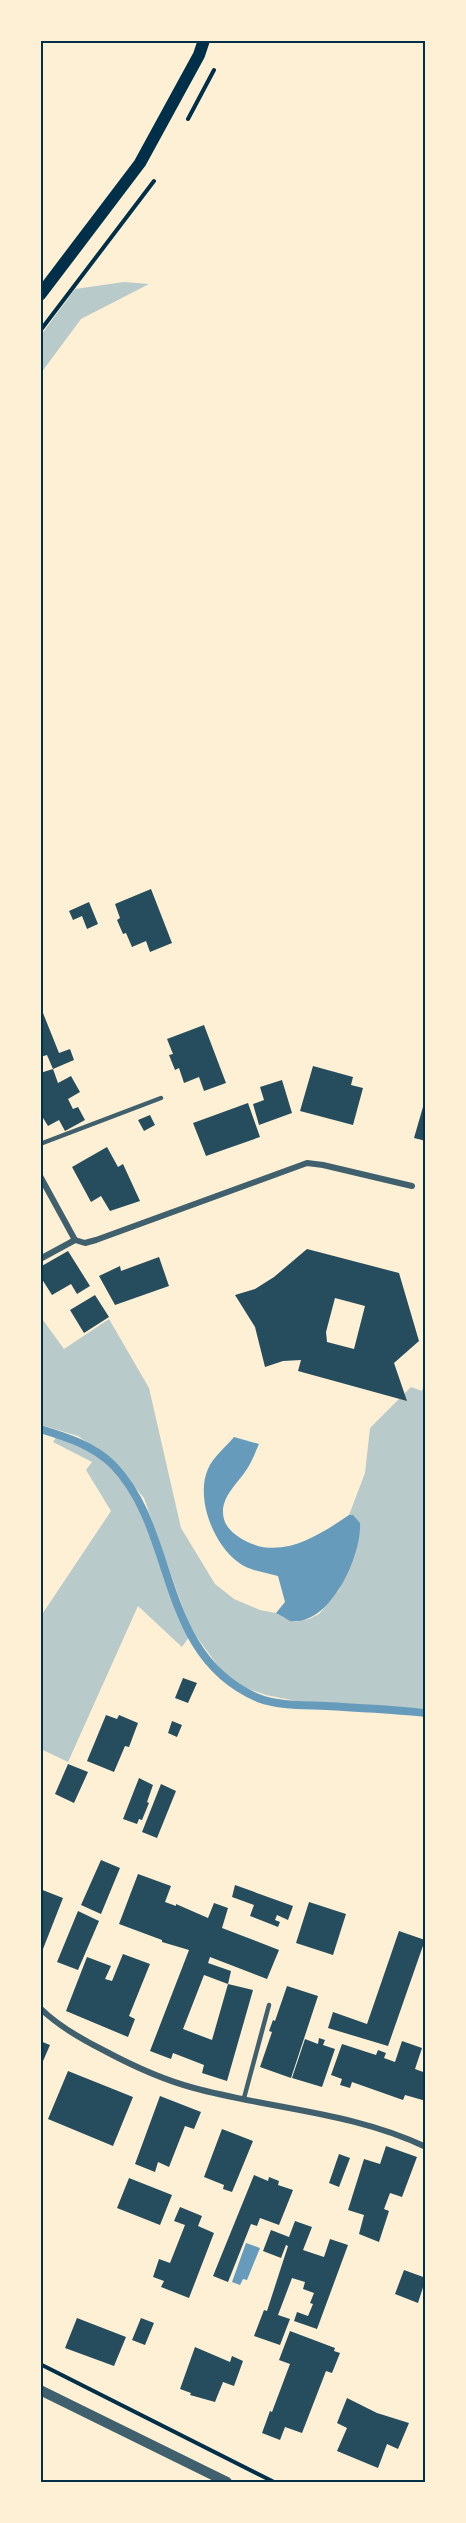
<svg xmlns="http://www.w3.org/2000/svg" width="466" height="2523" viewBox="0 0 466 2523" font-family="'Archivo Narrow',sans-serif">
<rect width="100%" height="100%" fill="#fdf0d5"/>
<path fill="#b9caca" d="M 124,282 L 149,284 L 81,319 L 41,373 L 41,335 L 75,289 Z
M 40,1316 L 64,1349 L 109,1319 L 149,1388 L 181,1528 L 215,1584 L 234,1599 L 260,1610 L 276,1613 L 284,1618 L 296,1622 L 309,1619 L 319,1614 L 339,1590 L 353,1555 L 360,1529 L 353,1515 L 349,1515 L 365,1473 L 370,1428 L 411,1387 L 422,1391 L 425,1379 L 425,1709 L 296,1701 L 266,1695 L 241,1686 L 221,1670 L 190,1628 L 144,1498 L 116,1465 L 101,1452 L 78,1436 L 41,1425 Z
M 57,1436 C 70,1442 88,1447 99,1456 C 153,1502 156,1579 189,1637 L 182,1647 L 138,1606 L 68,1762 L 41,1749 L 41,1616 L 111,1511 L 86,1470 L 92,1462 L 53,1442 Z"/>
<path fill="#669bbc" d="M 234,1437 L 259,1444 C 255,1453 252,1461 247,1469 C 238,1483 223,1495 223,1512 C 223,1522 228,1529 236,1535 C 275,1564 315,1538 349,1515 L 353,1515 L 360,1523 C 362,1555 330,1627 290,1621 L 276,1613 L 285,1602 L 278,1576 C 264,1572 249,1571 238,1562 C 214,1545 195,1498 208,1469 C 213,1457 226,1447 234,1437 Z
M 246,2243 L 260,2248 L 247,2280 L 243,2279 L 240,2285 L 232,2282 Z"/>
<g fill="none" stroke-linecap="round" stroke-linejoin="round">
<path stroke="#669bbc" stroke-width="8" d="M 40,1429 C 66,1437 93,1445 113,1465 C 178,1532 157,1655 258,1698 C 278,1706 304,1705 326,1706 C 359,1708 392,1709 426,1713"/>
</g>
<path fill="#264d5e" fill-rule="evenodd" d="M 151,889 L 172,943 L 150,952 L 146,941 L 132,947 L 126,933 L 123,934 L 117,920 L 120,918 L 115,904 Z
M 89,902 L 98,924 L 87,929 L 82,916 L 73,920 L 69,911 Z
M 43,1013 L 59,1053 L 70,1049 L 74,1060 L 53,1069 L 47,1055 L 40,1057 L 40,1015 Z
M 204,1025 L 226,1083 L 204,1091 L 199,1077 L 184,1083 L 179,1068 L 175,1070 L 169,1055 L 173,1054 L 167,1039 Z
M 313,1066 L 353,1077 L 351,1085 L 363,1088 L 353,1125 L 300,1111 Z
M 53,1069 L 58,1083 L 71,1076 L 80,1092 L 68,1099 L 73,1109 L 78,1107 L 85,1120 L 65,1131 L 59,1120 L 48,1126 L 40,1113 L 40,1073 Z
M 282,1080 L 292,1113 L 259,1125 L 253,1104 L 264,1100 L 260,1087 Z
M 425,1100 L 426,1101 L 426,1141 L 414,1138 Z
M 248,1103 L 260,1137 L 206,1156 L 193,1123 Z
M 150,1115 L 155,1125 L 144,1131 L 138,1120 Z
M 107,1147 L 118,1167 L 123,1164 L 140,1201 L 110,1211 L 101,1196 L 91,1202 L 72,1167 Z
M 307,1249 L 399,1273 L 419,1341 L 394,1363 L 407,1401 L 298,1371 L 301,1360 L 283,1361 L 265,1367 L 255,1327 L 235,1295 L 255,1289 L 274,1277 ZM 335,1298 L 365,1306 L 354,1349 L 327,1342 L 326,1332 Z
M 68,1251 L 90,1286 L 77,1294 L 71,1284 L 52,1295 L 40,1276 L 40,1267 Z
M 159,1257 L 169,1286 L 115,1305 L 99,1276 L 120,1266 L 121,1271 Z
M 95,1295 L 109,1317 L 84,1333 L 70,1310 Z
M 183,1678 L 197,1683 L 188,1703 L 175,1698 Z
M 106,1715 L 117,1719 L 119,1715 L 138,1723 L 129,1747 L 125,1746 L 114,1772 L 87,1761 Z
M 172,1721 L 182,1725 L 177,1737 L 168,1733 Z
M 68,1764 L 88,1772 L 74,1803 L 55,1794 Z
M 139,1778 L 153,1785 L 147,1802 L 149,1803 L 142,1820 L 139,1819 L 137,1824 L 123,1819 Z
M 161,1784 L 176,1791 L 157,1838 L 142,1832 Z
M 101,1860 L 120,1868 L 101,1914 L 81,1905 Z
M 138,1874 L 171,1886 L 165,1902 L 176,1906 L 176,1904 L 208,1918 L 214,1903 L 228,1908 L 222,1928 L 279,1950 L 267,1979 L 210,1957 L 208,1963 L 231,1971 L 228,1984 L 204,1975 L 183,2029 L 212,2040 L 228,1984 L 253,1990 L 227,2081 L 202,2073 L 204,2065 L 173,2053 L 171,2059 L 150,2051 L 189,1950 L 162,1942 L 162,1940 L 119,1924 Z
M 235,1885 L 293,1906 L 288,1920 L 277,1915 L 275,1920 L 280,1922 L 278,1927 L 250,1916 L 254,1905 L 232,1897 Z
M 40,1889 L 63,1898 L 43,1949 L 40,1948 Z
M 309,1902 L 346,1914 L 333,1955 L 296,1943 Z
M 78,1911 L 99,1921 L 78,1970 L 57,1962 Z
M 399,1931 L 425,1940 L 388,2046 L 328,2028 L 333,2012 L 367,2024 Z
M 123,1954 L 150,1964 L 129,2016 L 135,2019 L 128,2037 L 66,2011 L 87,1957 L 111,1966 L 105,1979 L 112,1981 Z
M 287,1986 L 318,1996 L 291,2078 L 260,2067 L 272,2032 L 269,2031 L 273,2020 L 275,2021 Z
M 319,2038 L 325,2040 L 323,2045 L 335,2049 L 322,2087 L 292,2078 L 305,2039 L 318,2044 Z
M 40,2041 L 50,2045 L 40,2068 Z
M 402,2041 L 422,2048 L 415,2069 L 426,2073 L 426,2101 L 405,2095 L 403,2100 L 352,2082 L 350,2088 L 340,2085 L 342,2079 L 331,2075 L 342,2044 L 376,2055 L 378,2050 L 386,2053 L 384,2058 L 395,2062 Z
M 68,2071 L 133,2097 L 113,2146 L 48,2119 Z
M 160,2096 L 201,2112 L 194,2129 L 185,2126 L 169,2167 L 158,2162 L 155,2172 L 135,2164 Z
M 222,2129 L 253,2141 L 232,2192 L 223,2189 L 224,2185 L 204,2177 Z
M 386,2146 L 417,2157 L 402,2197 L 390,2193 L 384,2209 L 389,2211 L 379,2242 L 359,2234 L 364,2215 L 348,2210 L 364,2159 L 380,2164 Z
M 339,2154 L 350,2158 L 339,2187 L 329,2183 Z
M 254,2175 L 268,2181 L 269,2177 L 279,2181 L 278,2185 L 293,2190 L 279,2225 L 260,2218 L 257,2226 L 251,2224 L 228,2282 L 213,2276 Z
M 129,2178 L 172,2195 L 160,2225 L 117,2208 Z
M 180,2207 L 202,2216 L 198,2226 L 214,2233 L 189,2298 L 161,2287 L 164,2281 L 153,2277 L 159,2259 L 170,2263 L 185,2225 L 174,2221 Z
M 295,2221 L 312,2227 L 303,2250 L 324,2257 L 330,2239 L 348,2245 L 317,2329 L 294,2321 L 297,2312 L 308,2316 L 313,2304 L 310,2303 L 314,2293 L 303,2289 L 305,2282 L 292,2278 L 278,2315 L 290,2319 L 280,2345 L 254,2336 L 264,2310 L 267,2311 L 288,2246 L 286,2245 L 281,2258 L 263,2251 L 271,2230 L 289,2237 Z
M 404,2270 L 426,2278 L 418,2303 L 395,2294 Z
M 77,2318 L 126,2337 L 114,2366 L 65,2348 Z
M 141,2318 L 154,2323 L 145,2345 L 132,2340 Z
M 290,2331 L 335,2348 L 334,2351 L 340,2353 L 332,2373 L 326,2371 L 302,2433 L 285,2427 L 280,2440 L 262,2433 L 270,2411 L 272,2412 L 290,2364 L 279,2360 Z
M 195,2347 L 230,2362 L 232,2356 L 243,2361 L 234,2386 L 223,2382 L 215,2402 L 190,2395 L 191,2393 L 180,2389 Z
M 347,2398 L 377,2413 L 409,2423 L 398,2449 L 387,2444 L 378,2468 L 337,2451 L 347,2428 L 337,2423 Z"/>
<g fill="none" stroke-linecap="round" stroke-linejoin="round">
<path stroke="#003049" stroke-width="4" d="M 188,119 L 214,70
M 40,331 L 154,181
M 40,2364 L 274,2482"/>
<path stroke="#3f606c" stroke-width="4.5" d="M 40,1144 L 161,1098
M 244,2098 L 269,2005"/>
<path stroke="#3f606c" stroke-width="6" d="M 40,1176 L 75,1240
M 40,1259 L 75,1240 L 85,1243 L 96,1240 L 307,1163 L 323,1165 L 412,1186
M 40,2008 C 58,2026 83,2040 105,2051 C 133,2066 164,2080 194,2088 C 271,2109 353,2112 426,2147"/>
<path stroke="#3f606c" stroke-width="10" d="M 40,2390 L 227,2482"/>
<path stroke="#003049" stroke-width="12" d="M 40,295 L 140,163 L 199,55 L 204,40"/>
</g>
<rect width="466" height="2523" fill="none" stroke="#fdf0d5" stroke-width="84"/>
<rect x="42" y="42" width="382" height="2439" fill="none" stroke="#003049" stroke-width="2"/>
</svg>
